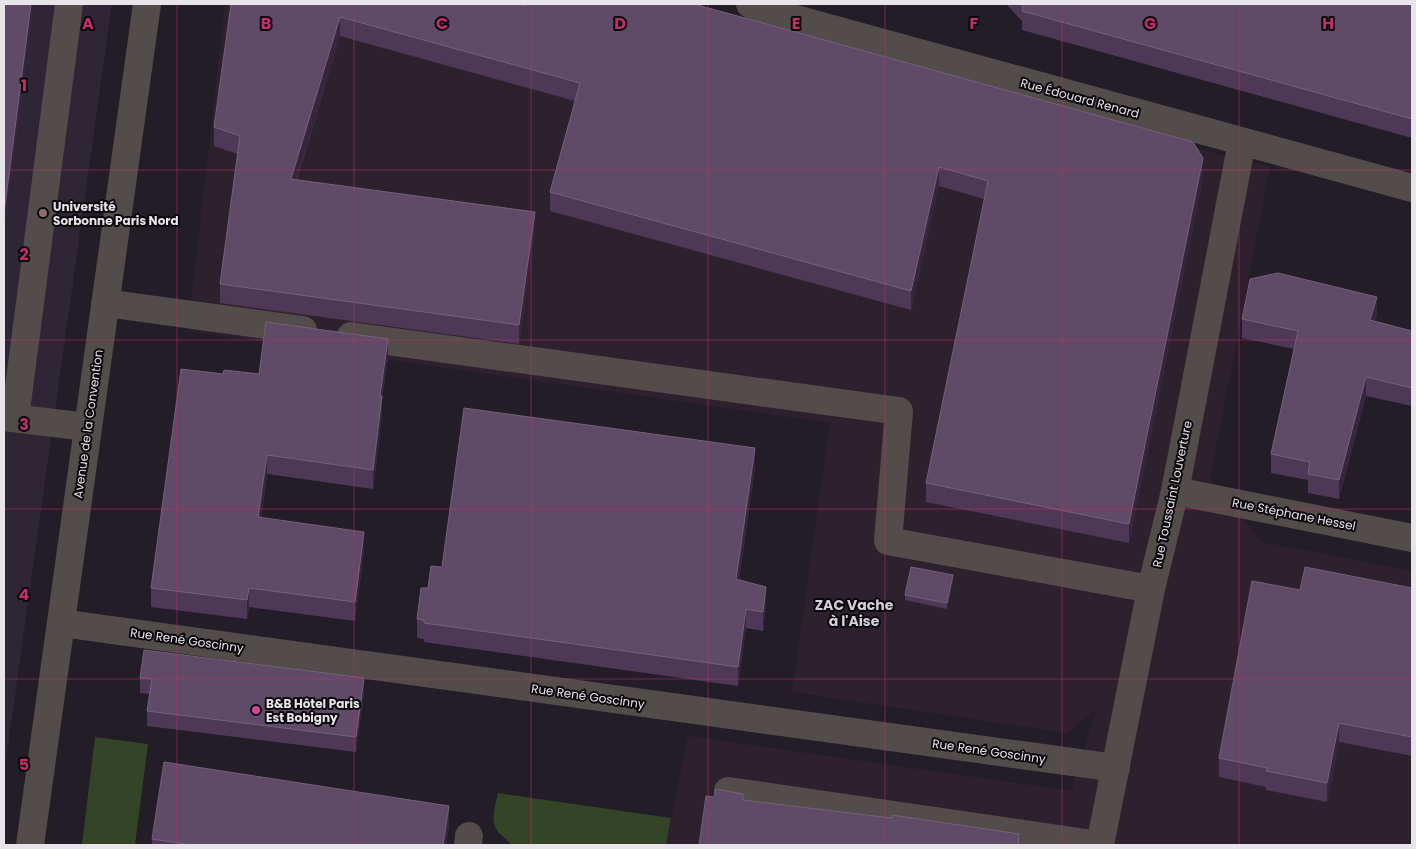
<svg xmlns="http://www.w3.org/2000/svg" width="1416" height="849" viewBox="0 0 1416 849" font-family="Poppins,sans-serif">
<rect width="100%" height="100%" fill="#221d26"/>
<path fill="#2e212e" d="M 225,4 L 635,4 L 734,31 L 1270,167 L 1210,479 L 1262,542 L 1412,571 L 1412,845 L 666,845 L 688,736 L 1072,791 L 1096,710 L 1067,733 L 792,692 L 830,423 L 188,331 Z"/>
<path fill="#2e2634" d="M 4,4 L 112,4 L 4,774 Z"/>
<path fill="#334427" d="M 95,737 L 148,744 L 135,845 L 82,844 Z
M 498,793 L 671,818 L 666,845 L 511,845 C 508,840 503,837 499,833 C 489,822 495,807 498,793 Z"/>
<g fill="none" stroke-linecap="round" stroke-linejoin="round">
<path stroke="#524d4a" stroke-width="28" d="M 750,4 L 763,10 L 1412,188
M 105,303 L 303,330
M 351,336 L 899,411 L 888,541 L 1151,589
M 4,417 L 87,427
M 15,418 L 69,4
M 1175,491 L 1412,538
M 61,623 L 1116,768
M 728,791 L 1100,845
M 30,845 L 147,4
M 468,845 L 469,836
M 1100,845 L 1151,589 L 1175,491 L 1242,142"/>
</g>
<path fill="#4e3857" d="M 231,4 L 517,4 L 1203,177 L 1129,543 L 926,502 L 926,483 L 984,199 L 939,186 L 911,310 L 550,211 L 550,192 L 575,101 L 340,36 L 297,180 L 535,231 L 519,344 L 220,303 L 220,284 L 238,154 L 214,146 L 214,127 Z
M 1006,4 L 1412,4 L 1412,138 L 1022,30 L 1022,21 Z
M 1377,315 L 1375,321 L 1412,331 L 1412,406 L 1366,396 L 1339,499 L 1308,493 L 1308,480 L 1271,473 L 1271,454 L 1294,349 L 1242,338 L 1242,319 Z
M 388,357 L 382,399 L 382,415 L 373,489 L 267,474 L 261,518 L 364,551 L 355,621 L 249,607 L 247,619 L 151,607 L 151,588 L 223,374 L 259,374 Z
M 755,467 L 739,580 L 766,606 L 763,631 L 746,628 L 738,686 L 424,642 L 424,639 L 417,638 L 417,619 L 428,588 L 442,567 Z
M 953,581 L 947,609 L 905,600 L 905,595 Z
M 1412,588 L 1412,756 L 1339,742 L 1327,802 L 1266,790 L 1266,787 L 1219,777 L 1219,758 L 1300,590 Z
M 140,678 L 364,694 L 356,752 L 147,726 L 147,711 L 150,694 L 140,693 Z
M 449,825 L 446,845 L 152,845 L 152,839 Z"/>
<path fill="#36253d" d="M 31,4 L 34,4 L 4,238 L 4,213 Z
M 340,17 L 340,36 L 291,198 L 291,179 Z
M 1203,158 L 1203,177 L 1129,543 L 1129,524 Z
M 939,167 L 939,186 L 911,310 L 911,291 Z
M 535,212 L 535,231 L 519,344 L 519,325 Z
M 1377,297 L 1377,315 L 1370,338 L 1370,320 Z
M 388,339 L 388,357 L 382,399 L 382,415 L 373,489 L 373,470 L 380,396 Z
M 1366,377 L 1366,396 L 1339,499 L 1339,480 Z
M 755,448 L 755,467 L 736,598 L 736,579 Z
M 267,455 L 267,474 L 258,536 L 258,517 Z
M 364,532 L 364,551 L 355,621 L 355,602 Z
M 953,575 L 953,581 L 947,609 L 947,603 Z
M 766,587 L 766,606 L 763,631 L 763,612 Z
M 249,588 L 249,607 L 247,619 L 247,600 Z
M 746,609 L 746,628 L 738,686 L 738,667 Z
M 364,678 L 364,694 L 356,752 L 356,737 Z
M 1339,723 L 1339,742 L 1327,802 L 1327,783 Z
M 449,806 L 449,825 L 446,845 L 443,845 Z"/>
<path fill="#5f4a67" stroke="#74627b" d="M 4,4 L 31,4 L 4,213 Z
M 231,4 L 517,4 L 525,6 L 525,4 L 694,4 L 1193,142 L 1203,158 L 1129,524 L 926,483 L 988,181 L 939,167 L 911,291 L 550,192 L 580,83 L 340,17 L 291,179 L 535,212 L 519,325 L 220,284 L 240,136 L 214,127 Z
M 1023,4 L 1412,4 L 1412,119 L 1022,11 Z
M 1278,273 L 1377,297 L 1370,320 L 1412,331 L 1412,388 L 1366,377 L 1339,480 L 1308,474 L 1310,462 L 1271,454 L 1298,331 L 1242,319 L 1250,279 Z
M 266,322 L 388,339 L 380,396 L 382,396 L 373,470 L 267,455 L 258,517 L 364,532 L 355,602 L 249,588 L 247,600 L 151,588 L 181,369 L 223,374 L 224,370 L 259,374 Z
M 464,408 L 755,448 L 736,579 L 766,587 L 763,612 L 746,609 L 738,667 L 424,623 L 424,620 L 417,619 L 421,588 L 428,588 L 431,566 L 442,567 Z
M 911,567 L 953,575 L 947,603 L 905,595 Z
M 1305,567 L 1412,588 L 1412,737 L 1339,723 L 1327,783 L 1266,771 L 1267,768 L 1219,758 L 1252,581 L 1300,590 Z
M 144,650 L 364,678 L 356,737 L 147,711 L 152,679 L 140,678 Z
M 164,762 L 449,806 L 443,845 L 192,845 L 152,839 Z
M 716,789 L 743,794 L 743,800 L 883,817 L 892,818 L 892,815 L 1019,834 L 1018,845 L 699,845 L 706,796 L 714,797 Z"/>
<path fill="none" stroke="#c62c69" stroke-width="1" stroke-opacity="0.55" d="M 177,4 L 177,845M 354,4 L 354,845M 531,4 L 531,845M 708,4 L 708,845M 885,4 L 885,845M 1062,4 L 1062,845M 1239,4 L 1239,845M 4,170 L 1412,170M 4,340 L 1412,340M 4,509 L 1412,509M 4,679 L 1412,679"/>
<circle fill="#8d6e63" stroke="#0a080c" stroke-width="2" cx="43" cy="213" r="5"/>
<circle fill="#d1479c" stroke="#0a080c" stroke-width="2" cx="256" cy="710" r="5"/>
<g text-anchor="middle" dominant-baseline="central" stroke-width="4" stroke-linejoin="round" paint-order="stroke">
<g font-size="12" fill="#e7e4ea" stroke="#0a080c">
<text transform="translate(1080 98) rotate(15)">Rue Édouard Renard</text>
<text transform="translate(88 424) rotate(-82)">Avenue de la Convention</text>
<text transform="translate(1172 494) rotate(-78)">Rue Toussaint Louverture</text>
<text transform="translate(1294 514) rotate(11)">Rue Stéphane Hessel</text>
<text transform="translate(187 640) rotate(8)">Rue René Goscinny</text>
<text transform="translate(588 696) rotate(8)">Rue René Goscinny</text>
<text transform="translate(989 751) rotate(8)">Rue René Goscinny</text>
</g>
<g font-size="12" font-weight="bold" fill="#e7e4ea" stroke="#0a080c" text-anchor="start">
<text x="53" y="206">Université<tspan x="53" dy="14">Sorbonne Paris Nord</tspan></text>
<text x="266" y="703">B&amp;B Hôtel Paris<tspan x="266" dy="14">Est Bobigny</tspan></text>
</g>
<g font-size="14" font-weight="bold" fill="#d5cedb" stroke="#0a080c">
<text x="854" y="605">ZAC Vache<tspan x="854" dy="16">à l'Aise</tspan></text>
</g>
</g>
<g font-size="16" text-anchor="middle" font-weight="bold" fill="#c62c69" stroke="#0a080c" stroke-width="4" stroke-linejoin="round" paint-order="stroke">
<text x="88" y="29">A</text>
<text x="266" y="29">B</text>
<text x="442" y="29">C</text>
<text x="620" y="29">D</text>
<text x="796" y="29">E</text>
<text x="974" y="29">F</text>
<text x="1150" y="29">G</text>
<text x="1328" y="29">H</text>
<text x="24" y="91">1</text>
<text x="24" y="260">2</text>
<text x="24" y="430">3</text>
<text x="24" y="600">4</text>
<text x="24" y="770">5</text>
</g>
<rect width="1416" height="849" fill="none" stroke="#e7e4ea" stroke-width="10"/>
</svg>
